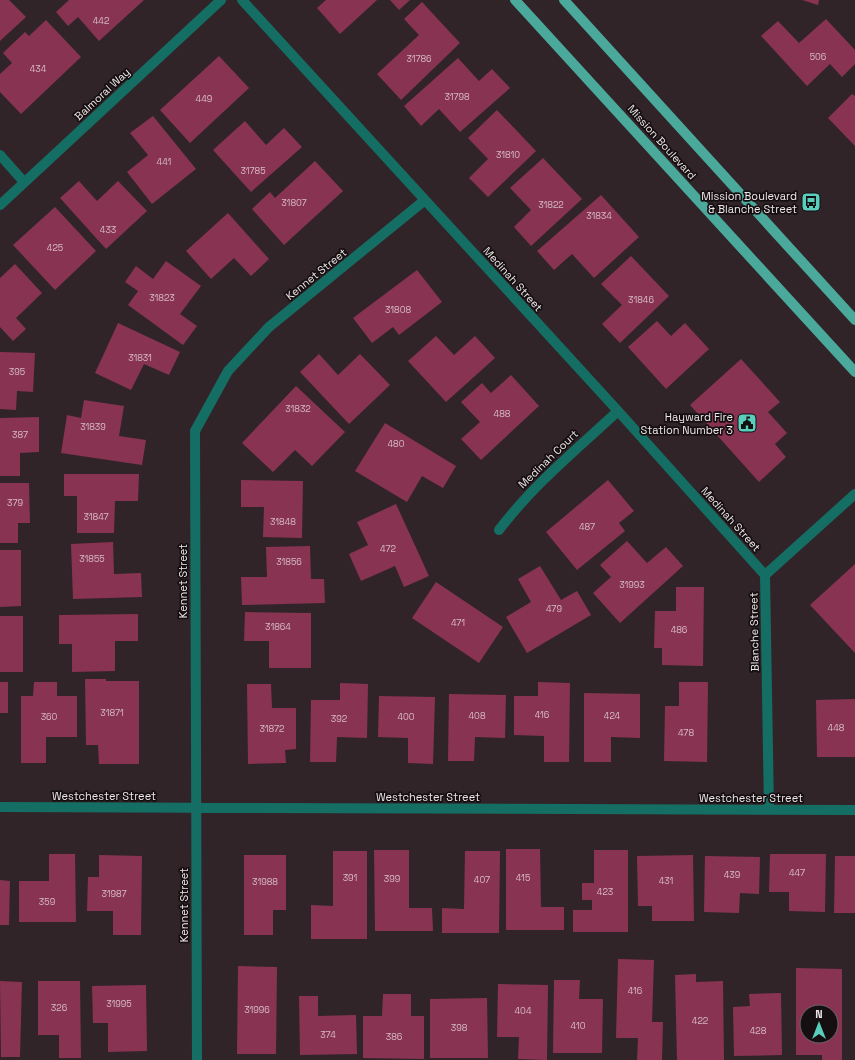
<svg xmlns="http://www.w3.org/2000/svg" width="855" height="1060" viewBox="0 0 855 1060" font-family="'Space Grotesk',sans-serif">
<rect width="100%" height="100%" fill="#312428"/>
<path fill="#883352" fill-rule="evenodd" d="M 0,0 L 9,0 L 26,17 L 0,41 Z
M 69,0 L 144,0 L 99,41 L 78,17 L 68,26 L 56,12 Z
M 326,0 L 377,0 L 340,34 L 317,8 Z
M 390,0 L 410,0 L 399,10 Z
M 802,0 L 819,0 L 818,5 Z
M 422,2 L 460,43 L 401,100 L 377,74 L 419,35 L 404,19 Z
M 826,19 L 855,50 L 855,64 L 842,77 L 830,64 L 807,86 L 761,36 L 778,21 L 799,43 Z
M 46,20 L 81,57 L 21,114 L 0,92 L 0,74 L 12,63 L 3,53 L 25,32 L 29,36 Z
M 219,56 L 249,88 L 190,143 L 160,110 Z
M 458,58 L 479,81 L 492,69 L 510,88 L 460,132 L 439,109 L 421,126 L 404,106 Z
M 852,94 L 855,96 L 855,146 L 828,118 Z
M 497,110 L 536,151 L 488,197 L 469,178 L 488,159 L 468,138 Z
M 153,116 L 196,169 L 152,204 L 127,172 L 148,155 L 130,133 Z
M 245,121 L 266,145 L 284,128 L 302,147 L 251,192 L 213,150 Z
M 543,158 L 582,199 L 531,246 L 514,227 L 531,210 L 510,188 Z
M 315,161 L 343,191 L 284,245 L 252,209 L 270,192 L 275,198 Z
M 79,181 L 97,201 L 118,181 L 147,211 L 106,249 L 60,198 Z
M 601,195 L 639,237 L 594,278 L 572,254 L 554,270 L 537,251 Z
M 55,207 L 96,251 L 55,290 L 13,245 Z
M 228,213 L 269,259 L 251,276 L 234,258 L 211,279 L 186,251 Z
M 631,256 L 669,296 L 620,343 L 602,324 L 622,305 L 601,284 Z
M 166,261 L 201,286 L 180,314 L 197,326 L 183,345 L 128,305 L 138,291 L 125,282 L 136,266 L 153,279 Z
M 15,264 L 42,293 L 16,318 L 26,329 L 13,341 L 0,327 L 0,278 Z
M 417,270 L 442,302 L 399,335 L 393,327 L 372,343 L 353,318 Z
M 657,321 L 671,336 L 685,323 L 709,349 L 666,389 L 628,347 Z
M 118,323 L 180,352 L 169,375 L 144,364 L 131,390 L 95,373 Z
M 436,336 L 454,355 L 475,336 L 495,358 L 446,402 L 408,361 Z
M 0,352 L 35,353 L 33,392 L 17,391 L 16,410 L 0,409 Z
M 319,354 L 338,375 L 360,354 L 390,385 L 349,424 L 300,372 Z
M 741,359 L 780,402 L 768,412 L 787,433 L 775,444 L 786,457 L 759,482 L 690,405 Z
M 511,375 L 539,406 L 481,460 L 461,439 L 480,422 L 461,402 L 482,383 L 491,393 Z
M 296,386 L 345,432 L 312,466 L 295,450 L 273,472 L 242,443 Z
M 84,400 L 124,406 L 119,436 L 146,440 L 142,465 L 61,453 L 67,415 L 81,418 Z
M 39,417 L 39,452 L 20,453 L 20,476 L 0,476 L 0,418 Z
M 385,423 L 456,466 L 443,488 L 422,476 L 407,502 L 355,471 Z
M 64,474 L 139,474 L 138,501 L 115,501 L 114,533 L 77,533 L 77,496 L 64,496 Z
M 241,480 L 303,481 L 302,538 L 263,537 L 264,507 L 241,507 Z
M 608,480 L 634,511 L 619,523 L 625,531 L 577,570 L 546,532 Z
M 0,483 L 29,483 L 30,523 L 18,523 L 18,543 L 0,543 Z
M 396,504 L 429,576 L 404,587 L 395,566 L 361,581 L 349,554 L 368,545 L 357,522 Z
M 627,541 L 647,563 L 666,547 L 683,566 L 620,623 L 593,593 L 611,577 L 600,565 Z
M 113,542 L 114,574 L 141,573 L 142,597 L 73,599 L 71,544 Z
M 310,546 L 311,579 L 324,579 L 325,603 L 242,605 L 241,577 L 267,577 L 266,547 Z
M 0,550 L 21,550 L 21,606 L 0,607 Z
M 855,564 L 855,653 L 810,605 Z
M 540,566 L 561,600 L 577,591 L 591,615 L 527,653 L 506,617 L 531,602 L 518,579 Z
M 436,582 L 503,627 L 479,663 L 412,618 Z
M 676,587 L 704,587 L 703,666 L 662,665 L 662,648 L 654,648 L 655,611 L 676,611 Z
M 245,612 L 311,613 L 311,668 L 269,668 L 269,641 L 244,641 Z
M 138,614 L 138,641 L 115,641 L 115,671 L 72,672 L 72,644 L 59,644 L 59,615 Z
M 0,616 L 23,616 L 23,672 L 0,672 Z
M 85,679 L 106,679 L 106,681 L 139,681 L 139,764 L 99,764 L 98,745 L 86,745 Z
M 0,682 L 8,682 L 8,713 L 0,713 Z
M 34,682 L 57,682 L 57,696 L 77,696 L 77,737 L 46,737 L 46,763 L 21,763 L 21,696 L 33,696 Z
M 538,682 L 570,683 L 569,762 L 544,762 L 544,736 L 514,735 L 514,696 L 538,696 Z
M 679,682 L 708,682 L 707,762 L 664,761 L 665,706 L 679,706 Z
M 340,683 L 368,684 L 367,738 L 337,737 L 336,762 L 310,762 L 311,700 L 340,700 Z
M 247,684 L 271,684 L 272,708 L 296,708 L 296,749 L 285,750 L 286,763 L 248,764 Z
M 584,693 L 640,694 L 640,738 L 611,737 L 611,762 L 584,762 Z
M 449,694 L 506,695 L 505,738 L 475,737 L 474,761 L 448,761 Z
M 379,696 L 435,697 L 433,764 L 408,763 L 408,738 L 378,737 Z
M 855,699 L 855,757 L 817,757 L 816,700 Z
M 506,849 L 540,849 L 541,907 L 564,907 L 564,930 L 506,930 Z
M 374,850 L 409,850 L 409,908 L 432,908 L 433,931 L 375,931 Z
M 594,850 L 628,850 L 628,932 L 573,932 L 573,910 L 592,910 L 592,900 L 582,900 L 582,883 L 594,883 Z
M 333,851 L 367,851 L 367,939 L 311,939 L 311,905 L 333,906 Z
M 465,851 L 500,851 L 499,933 L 442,933 L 442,908 L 464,909 Z
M 49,854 L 75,854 L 76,922 L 19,922 L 19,881 L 49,881 Z
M 770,854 L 826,854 L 825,912 L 789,911 L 789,892 L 769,892 Z
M 99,855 L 142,856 L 141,935 L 113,935 L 113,911 L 87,911 L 88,877 L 99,877 Z
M 244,855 L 286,855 L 286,910 L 273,910 L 273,935 L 244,935 Z
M 693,855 L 694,921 L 652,921 L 652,906 L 638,906 L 637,856 Z
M 705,856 L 760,857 L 759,894 L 740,893 L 739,913 L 704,912 Z
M 835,856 L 855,856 L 855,913 L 834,913 Z
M 0,880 L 10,881 L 9,925 L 0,925 Z
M 618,959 L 654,960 L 652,1022 L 663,1022 L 662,1060 L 637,1060 L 638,1038 L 616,1038 Z
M 238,966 L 277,967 L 276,1054 L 237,1054 Z
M 796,968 L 842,969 L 842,1060 L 822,1060 L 822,1055 L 796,1055 ZM 807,1012 L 831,1012 L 831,1036 L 807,1036 Z
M 696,974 L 696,982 L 723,981 L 724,1060 L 677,1060 L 675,975 Z
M 554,980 L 580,980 L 579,999 L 603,999 L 602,1053 L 553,1053 Z
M 0,981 L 22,982 L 20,1057 L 1,1057 Z
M 38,981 L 80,981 L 81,1058 L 59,1058 L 59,1035 L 38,1035 Z
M 498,984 L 548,985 L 547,1060 L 518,1059 L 519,1037 L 497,1037 Z
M 146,985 L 147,1051 L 108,1052 L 108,1023 L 93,1023 L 92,986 Z
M 781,993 L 782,1055 L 734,1056 L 733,1007 L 750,1006 L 749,994 Z
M 383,994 L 411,994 L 411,1016 L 424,1016 L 424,1059 L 363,1058 L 363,1016 L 382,1016 Z
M 299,996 L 318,996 L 318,1016 L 356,1015 L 357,1054 L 300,1055 Z
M 487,998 L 488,1058 L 430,1058 L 430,999 Z"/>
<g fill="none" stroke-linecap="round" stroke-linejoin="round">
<path stroke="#156e63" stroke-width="10" d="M 242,0 L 618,411 L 765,575
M 0,155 L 24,182
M 0,205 L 221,0
M 499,530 C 533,485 577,449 618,411
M 0,807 L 855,810
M 769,810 L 765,575 L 855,494
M 197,1060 L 195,431 L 228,371 L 269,327 L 425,200"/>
<path stroke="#4aa99b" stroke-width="10" d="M 515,0 L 855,372
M 564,0 L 855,320"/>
</g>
<defs>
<g id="bus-square" transform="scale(1)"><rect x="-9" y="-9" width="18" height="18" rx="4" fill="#5acebd" stroke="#150f11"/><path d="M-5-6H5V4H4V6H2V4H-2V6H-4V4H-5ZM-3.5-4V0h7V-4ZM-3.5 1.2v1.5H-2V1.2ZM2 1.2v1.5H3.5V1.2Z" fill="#111"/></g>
<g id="civic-square" transform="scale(1)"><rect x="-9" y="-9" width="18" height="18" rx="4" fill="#5acebd" stroke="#150f11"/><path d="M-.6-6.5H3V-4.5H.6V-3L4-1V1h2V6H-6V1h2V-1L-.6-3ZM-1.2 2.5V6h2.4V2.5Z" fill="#111"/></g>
</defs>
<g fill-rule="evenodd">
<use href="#bus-square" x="811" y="202"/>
<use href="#civic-square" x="747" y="423"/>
</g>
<g text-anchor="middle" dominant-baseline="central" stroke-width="3.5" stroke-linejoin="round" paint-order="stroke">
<g font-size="9" fill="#d5b9c2">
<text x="101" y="21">442</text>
<text x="818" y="57">506</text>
<text x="419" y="59">31786</text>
<text x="38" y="69">434</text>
<text x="457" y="97">31798</text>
<text x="204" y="99">449</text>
<text x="508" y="155">31810</text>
<text x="164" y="162">441</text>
<text x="253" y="171">31785</text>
<text x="294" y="203">31807</text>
<text x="551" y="205">31822</text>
<text x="599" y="216">31834</text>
<text x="108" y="230">433</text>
<text x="55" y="248">425</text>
<text x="162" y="298">31823</text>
<text x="641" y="300">31846</text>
<text x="398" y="310">31808</text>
<text x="140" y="358">31831</text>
<text x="17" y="372">395</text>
<text x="298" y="409">31832</text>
<text x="502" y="414">488</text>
<text x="93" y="427">31839</text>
<text x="20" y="435">387</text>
<text x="396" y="444">480</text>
<text x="15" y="503">379</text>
<text x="96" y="517">31847</text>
<text x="283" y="522">31848</text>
<text x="587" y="527">487</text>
<text x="388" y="549">472</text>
<text x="92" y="559">31855</text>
<text x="289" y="562">31856</text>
<text x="632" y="585">31993</text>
<text x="554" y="609">479</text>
<text x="458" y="623">471</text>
<text x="278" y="627">31864</text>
<text x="679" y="630">486</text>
<text x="112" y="713">31871</text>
<text x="542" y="715">416</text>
<text x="477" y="716">408</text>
<text x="612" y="716">424</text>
<text x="49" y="717">360</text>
<text x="406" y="717">400</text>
<text x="339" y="719">392</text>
<text x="836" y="728">448</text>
<text x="272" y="729">31872</text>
<text x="686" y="733">478</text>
<text x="797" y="873">447</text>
<text x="732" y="875">439</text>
<text x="350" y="878">391</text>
<text x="523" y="878">415</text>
<text x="392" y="879">399</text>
<text x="482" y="880">407</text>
<text x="666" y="881">431</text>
<text x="265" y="882">31988</text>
<text x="605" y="892">423</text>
<text x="114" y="894">31987</text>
<text x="47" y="902">359</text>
<text x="635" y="991">416</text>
<text x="119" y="1004">31995</text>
<text x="59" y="1008">326</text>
<text x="257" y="1010">31996</text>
<text x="523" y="1011">404</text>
<text x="700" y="1021">422</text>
<text x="578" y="1026">410</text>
<text x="459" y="1028">398</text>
<text x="758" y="1031">428</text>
<text x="328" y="1035">374</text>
<text x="394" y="1037">386</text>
</g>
<g font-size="11" fill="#efe6e8" stroke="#150f11">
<text transform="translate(102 94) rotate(-43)">Balmoral Way</text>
<text transform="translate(662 142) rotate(48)">Mission Boulevard</text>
<text transform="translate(316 274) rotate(-39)">Kennet Street</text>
<text transform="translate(513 279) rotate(48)">Medinah Street</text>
<text transform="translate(548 459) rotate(-44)">Medinah Court</text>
<text transform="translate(731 519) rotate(48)">Medinah Street</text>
<text transform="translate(183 581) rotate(-90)">Kennet Street</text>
<text transform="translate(754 632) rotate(-91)">Blanche Street</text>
<text x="104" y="796">Westchester Street</text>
<text x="428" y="797">Westchester Street</text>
<text x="751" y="798">Westchester Street</text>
<text transform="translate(184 905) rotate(-90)">Kennet Street</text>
</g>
<g font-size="11" fill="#efe6e8" stroke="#150f11" text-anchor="end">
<text x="797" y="196">Mission Boulevard<tspan x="797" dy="13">&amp; Blanche Street</tspan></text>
<text x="733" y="417">Hayward Fire<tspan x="733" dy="13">Station Number 3</tspan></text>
</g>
</g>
<g transform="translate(819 1024)"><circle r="19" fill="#150f11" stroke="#6c6567"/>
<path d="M0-3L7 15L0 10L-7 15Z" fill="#5acebd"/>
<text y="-6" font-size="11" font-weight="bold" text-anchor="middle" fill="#efe6e8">N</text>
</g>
</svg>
